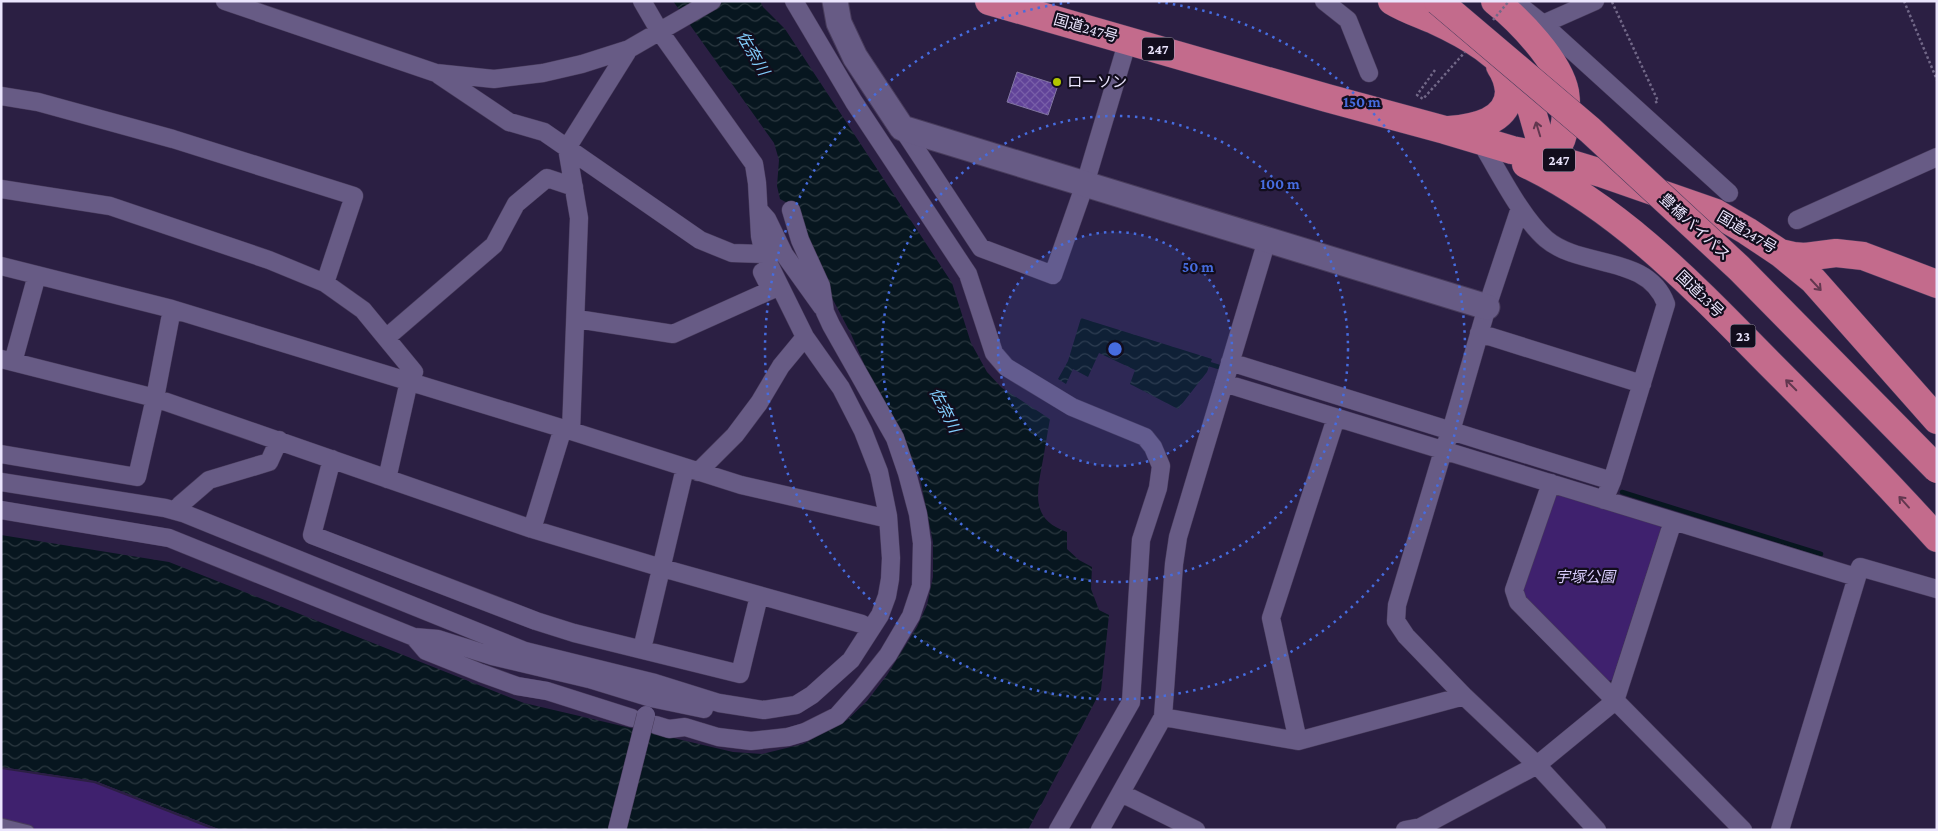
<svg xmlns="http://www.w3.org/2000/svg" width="1938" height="831" viewBox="0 0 1938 831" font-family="'Crimson Pro','Noto Sans JP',serif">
<defs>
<pattern id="water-waves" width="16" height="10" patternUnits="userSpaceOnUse" patternTransform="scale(1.25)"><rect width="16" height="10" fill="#07161f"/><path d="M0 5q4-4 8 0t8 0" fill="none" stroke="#2b3840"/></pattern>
<pattern id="building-cross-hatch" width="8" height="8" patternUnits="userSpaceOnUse" patternTransform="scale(1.25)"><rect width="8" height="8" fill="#614399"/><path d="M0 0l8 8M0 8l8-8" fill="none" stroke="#785ea8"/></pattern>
</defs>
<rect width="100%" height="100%" fill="#2b1f43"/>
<path fill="#3f216e" d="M 1559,492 L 1658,522 L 1661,528 L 1612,680 L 1608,681 L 1522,597 L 1520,589 L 1554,494 Z
M 1,767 L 95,781 L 221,830 L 1,830 Z"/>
<path fill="url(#water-waves)" d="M 673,1 L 760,1 L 763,7 L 785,29 L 952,283 L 971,343 L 987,372 L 1002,388 L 1050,419 C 1047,434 1045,450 1042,465 C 1036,496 1032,520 1067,532 L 1067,549 L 1079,560 L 1092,567 L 1091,589 L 1099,610 L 1109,615 L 1101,690 L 1028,830 L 221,830 L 95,781 L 1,767 L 1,535 L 169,562 L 524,703 L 733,752 L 762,754 L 803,744 L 847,720 L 867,701 L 887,675 L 917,627 L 927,605 L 933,577 L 933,542 L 920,478 L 900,431 L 883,408 L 851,334 L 831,296 L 795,207 L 780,199 L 777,186 L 779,160 L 774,143 Z
M 1081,318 L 1212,359 L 1207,372 L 1178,409 L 1130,384 L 1135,370 L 1099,353 L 1088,377 L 1073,369 L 1066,384 L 1058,379 L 1068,361 Z"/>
<path fill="#2b1f43" d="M 1,767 L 95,781 L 221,830 L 214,830 L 94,783 L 1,769 Z"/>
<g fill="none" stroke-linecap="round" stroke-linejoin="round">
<path stroke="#07161f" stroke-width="4.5" d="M 1206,363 L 1219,367
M 1622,492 L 1821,554"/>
</g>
<path fill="url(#building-cross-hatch)" stroke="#8276a2" d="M 1017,72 L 1058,85 L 1048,115 L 1007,102 Z"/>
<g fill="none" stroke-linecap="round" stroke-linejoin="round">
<g stroke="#483c5c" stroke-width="11">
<path id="lane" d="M 1,823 L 29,830"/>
</g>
<g stroke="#483c5c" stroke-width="19">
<path id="street" d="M 225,1 L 436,73 L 494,79 L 543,73 L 582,64 L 629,49 L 712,1
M 794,1 L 854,102 L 968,274 L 994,353 L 1006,367 L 1072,407 L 1145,437 L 1153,447 L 1161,466 L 1158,488 L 1141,540 L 1131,702 L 1058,830
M 1324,1 L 1348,20 L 1369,73
M 1514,1 L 1543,24 L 1729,193
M 1543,24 L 1595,1
M 439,75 L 509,122 L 544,132 L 700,240 L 732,253 L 764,254
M 1,96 L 38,102 L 173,139 L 354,196 L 325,283
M 902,128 L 981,248 L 1053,275 L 1085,184 L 1128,40
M 1486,151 C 1502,178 1523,219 1546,239 C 1581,269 1648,254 1666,304 L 1612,481 L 1604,500
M 1,189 L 110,206 L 269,260 L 325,283 L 363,310 L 414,372 L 409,381 L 387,479
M 1520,208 L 1487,307 L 1451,431 L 1443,451 L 1397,605 L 1396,621 L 1406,636 L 1464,696 L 1537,765 L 1597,830
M 759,210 L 767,219 L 784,254 L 822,307
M 1797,220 L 1937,157
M 1,266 L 172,309 L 571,431 L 741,485 L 880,517 L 888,516
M 577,319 L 673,334 L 771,290 L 762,272
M 1479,333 L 1642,384
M 386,338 L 494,245 L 516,204 L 547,178 L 574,187
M 1,359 L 155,398 L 532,529 L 662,568 L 862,624
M 13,362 L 37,275
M 1230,362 L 1612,481
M 1224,383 L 1856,577
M 571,431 L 579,218 L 567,148 L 629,49
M 1,454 L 137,477 L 155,398 L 172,309
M 332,459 L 312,535 L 536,621 L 574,633 L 740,674 L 759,596
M 698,472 L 735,435 L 759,403 L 781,366 L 805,337
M 1,482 L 165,508 L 183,513 L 525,651 L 655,683 L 719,703 L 764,710 L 796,705 L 812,695 L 851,660 L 880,615 L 887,596 L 890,579 L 891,558 L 888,516 L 879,472 L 863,431 L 841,388 L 805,337 L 764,254 L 760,236 L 757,183 L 754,164 L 660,32 L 642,1
M 1551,483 L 1514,590 L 1518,602 L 1743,830
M 1,510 L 169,538 L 414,637 L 426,651 L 481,673 L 517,686 L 547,691 L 632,718
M 179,512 L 180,505 L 209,480 L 269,462 L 279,440
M 532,529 L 563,428
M 414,637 L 438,639 L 492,656 L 589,679 L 651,698 L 704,709
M 642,649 L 685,468
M 1163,717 L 1298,741 L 1464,696
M 656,725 L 669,729 L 685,727 L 718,737 L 751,741 L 788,737 L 805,732 L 837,716 L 861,689 L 888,655 L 911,616 L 921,586 L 922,543 L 918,514 L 907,473 L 895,438 L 831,325 L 825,312 L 821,286 L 800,240 L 791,210
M 1298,741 L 1271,618 L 1336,418
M 1121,793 L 1196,830
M 1100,830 L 1163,717 L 1174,564 L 1178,537 L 1267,240
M 1405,830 L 1421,827 L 1537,765 L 1615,701 L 1673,521
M 1780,830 L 1860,567 L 1937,589"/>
</g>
<g stroke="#483c5c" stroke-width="27">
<path id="secondary" d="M 835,1 L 839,23 L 855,57 L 902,128 L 1487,307"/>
</g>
<g stroke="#483c5c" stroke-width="29">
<path id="highway" d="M 989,1 L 1327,98 L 1445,130 L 1512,150 L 1548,157 L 1601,173 L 1716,213 L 1747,231 L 1780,253 L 1793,256 L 1805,257 L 1836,253 L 1863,256 L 1937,284
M 1392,1 C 1405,9 1420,14 1434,20 C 1469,36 1502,55 1523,89 C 1537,113 1536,148 1557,169
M 1495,1 C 1519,20 1559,61 1565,92 C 1567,105 1566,121 1563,134 C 1560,147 1549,160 1536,163
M 1449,130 C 1473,128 1509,122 1509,91 C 1508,82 1505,73 1500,66
M 1526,164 C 1622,210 1695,288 1769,363 C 1826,420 1883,478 1937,538
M 1780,253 L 1813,280 L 1937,420"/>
</g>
<path stroke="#726888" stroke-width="2.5" stroke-dasharray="2.5 2.5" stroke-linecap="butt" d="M 1904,1 L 1937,80
M 1612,2 L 1658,101 L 1653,104"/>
<use href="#lane" stroke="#675b85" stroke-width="9"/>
<use href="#street" stroke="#675b85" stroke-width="18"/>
<use href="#secondary" stroke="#675b85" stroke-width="25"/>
<use href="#highway" stroke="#c36b8c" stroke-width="28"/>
<g stroke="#483c5c" stroke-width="19" stroke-linecap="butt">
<path id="street-bridge" d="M 617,830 L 646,715"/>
</g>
<g stroke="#483c5c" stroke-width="29" stroke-linecap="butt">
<path id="highway-bridge" d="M 1438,1 L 1590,130 L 1739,268 L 1937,469"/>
</g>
<path stroke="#726888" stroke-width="2.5" stroke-dasharray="2.5 2.5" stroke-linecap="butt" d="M 1493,20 L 1509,1
M 1435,70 L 1417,95 L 1423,99 L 1465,52"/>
<use href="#street-bridge" stroke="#675b85" stroke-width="18"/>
<use href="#highway-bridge" stroke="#c36b8c" stroke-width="28"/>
</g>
<defs><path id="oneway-shaft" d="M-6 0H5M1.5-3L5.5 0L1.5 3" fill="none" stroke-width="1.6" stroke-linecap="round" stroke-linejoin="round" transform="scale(1.25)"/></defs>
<g stroke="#62374f">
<use href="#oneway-shaft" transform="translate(1538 129) rotate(-107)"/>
<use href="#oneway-shaft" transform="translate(1816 285) rotate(47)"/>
<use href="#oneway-shaft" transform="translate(1791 385) rotate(-135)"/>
<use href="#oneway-shaft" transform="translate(1904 502) rotate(-132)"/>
</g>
<circle cx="1115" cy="349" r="117" fill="#466cdf" fill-opacity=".12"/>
<g fill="none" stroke="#466cdf" stroke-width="2.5" stroke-dasharray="2.5 5">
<circle cx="1115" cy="349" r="117"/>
<circle cx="1115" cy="349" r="233"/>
<path d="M1158 2A350 350 0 1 1 1072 2"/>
</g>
<circle fill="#b1c500" stroke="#120d1d" stroke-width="2" cx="1057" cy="82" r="5"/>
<g text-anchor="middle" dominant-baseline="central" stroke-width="4.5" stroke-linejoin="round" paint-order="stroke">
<g fill="#120d1d" stroke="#aaa4ba" stroke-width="1">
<rect x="1142" y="37.5" width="32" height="23" rx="4"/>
<rect x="1543" y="148.5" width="32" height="23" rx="4"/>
<rect x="1730.5" y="324.5" width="25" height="23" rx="4"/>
</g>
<g font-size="14" font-weight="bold" fill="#ebe5fd">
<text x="1158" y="49">247</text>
<text x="1559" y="160">247</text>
<text x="1743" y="336">23</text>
</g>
<g font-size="15" fill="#ebe5fd" stroke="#120d1d">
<text transform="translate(1086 28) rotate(16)">国道247号</text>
<text transform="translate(1695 227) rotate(43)">豊橋バイパス</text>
<text transform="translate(1747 232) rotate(31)">国道247号</text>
<text transform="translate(1700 294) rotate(44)">国道23号</text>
</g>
<g font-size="15" fill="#ebe5fd" stroke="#120d1d" text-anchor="start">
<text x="1067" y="82">ローソン</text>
</g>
<g font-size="15" font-style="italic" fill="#d8ccfb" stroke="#120d1d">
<text x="1585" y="577">宇塚公園</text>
</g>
<g font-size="16" font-style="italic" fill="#82cdfc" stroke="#120d1d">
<text transform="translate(753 53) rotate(60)">佐奈川</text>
<text transform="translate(945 410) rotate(63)">佐奈川</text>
</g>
</g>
<circle cx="1115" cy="349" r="8" fill="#466cdf" stroke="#120d1d" stroke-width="2.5"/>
<g font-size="15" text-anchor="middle" font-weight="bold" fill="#466cdf" stroke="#120d1d" stroke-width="4.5" stroke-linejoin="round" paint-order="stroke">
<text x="1362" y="107">150 m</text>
<text x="1280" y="189">100 m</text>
<text x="1198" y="272">50 m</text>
</g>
<rect width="1938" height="831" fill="none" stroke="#ebe5fd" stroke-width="5"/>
</svg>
